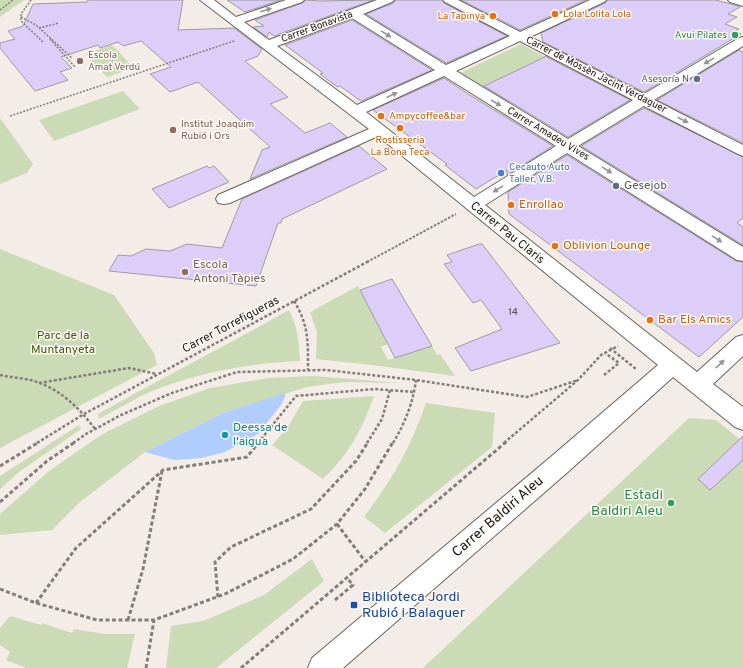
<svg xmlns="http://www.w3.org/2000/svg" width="743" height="668" viewBox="0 0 743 668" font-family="Overpass,sans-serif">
<rect width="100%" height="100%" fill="#f4ece6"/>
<path fill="#cbdbb6" d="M 0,0 L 25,0 L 18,4 L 0,17 Z
M 521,44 L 545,57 L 481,88 L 458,74 Z
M 112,45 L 134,68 L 107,77 L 85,54 Z
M 123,91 L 140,109 L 54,141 L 39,120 Z
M 0,118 L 33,164 L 27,173 L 0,184 Z
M 0,249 L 114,295 L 154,353 L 157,365 L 0,448 Z
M 358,286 L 388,344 L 381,347 L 388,360 L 432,346 L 437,355 L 440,354 L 455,376 L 372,365 L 316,359 L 317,332 L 310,312 Z
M 289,310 C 298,328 299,342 300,361 C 252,363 207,371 162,387 C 140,395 120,408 99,419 L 98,414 C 161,378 226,346 289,310 Z
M 313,376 L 401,383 L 344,382 L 307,387 L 223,413 L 145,452 L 80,502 L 52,530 L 0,535 L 0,514 L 49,471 L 101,435 L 159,406 L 210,388 L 268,378 Z
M 374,396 C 362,430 349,454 323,479 L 272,445 L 288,427 L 303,401 Z
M 426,403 L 495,413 L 492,447 L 385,533 L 364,517 C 393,479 410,448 426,403 Z
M 689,418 L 716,420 L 743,442 L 743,668 L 423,668 Z
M 79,425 L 81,429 L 19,472 L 0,489 L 0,476 Z
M 312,559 L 324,581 L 216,668 L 166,668 L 171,626 L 203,621 L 264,595 Z
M 10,616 L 41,625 L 42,623 L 72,633 L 74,629 L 105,634 L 135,634 L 127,668 L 26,668 L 6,660 L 10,652 L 0,645 L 0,628 Z"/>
<path fill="#b1cdfe" d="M 285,393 L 285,396 L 281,405 L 258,434 L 225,452 L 202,458 L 174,460 L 145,452 L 223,413 Z"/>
<path fill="#dccef9" stroke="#9d9ba3" d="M 88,0 L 183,0 L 178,30 L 234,28 L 262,49 L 258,56 L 245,61 L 288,97 L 270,104 L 305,133 L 330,123 L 347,137 L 250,179 L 262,150 L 270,147 L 198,82 L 170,92 L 150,74 L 171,67 L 141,41 L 123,46 L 118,42 L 100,48 L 98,45 L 61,57 L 72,68 L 60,72 L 68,80 L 35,91 L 0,48 L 0,43 L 15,39 L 8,31 L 23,26 L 33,4 L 87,2 Z
M 227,0 L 281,0 L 245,12 Z
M 306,0 L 319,1 L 373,0 L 274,36 L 269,32 L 267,37 L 253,27 L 264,26 L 255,20 L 302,3 Z
M 396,0 L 442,0 L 444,3 L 507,36 L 446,63 L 366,14 L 393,3 Z
M 461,0 L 586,0 L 520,30 Z
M 608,0 L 715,0 L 731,4 L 740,7 L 728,14 L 737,17 L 725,24 L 739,29 L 735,31 L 741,34 L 644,92 L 543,42 L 541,33 L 605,3 Z
M 352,20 L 432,70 L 361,101 L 340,86 L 338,87 L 332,83 L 320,74 L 323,73 L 285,45 Z
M 739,50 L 743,52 L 743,143 L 657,100 Z
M 545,56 L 630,100 L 568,137 L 484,86 L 545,57 Z
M 444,78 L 468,94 L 553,146 L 507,175 L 507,170 L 476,189 L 445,165 L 447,164 L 373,110 Z
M 644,108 L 743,157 L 743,218 L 737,223 L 743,227 L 743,245 L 581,146 Z
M 359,146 L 387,169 L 282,219 L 281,223 L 278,223 L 256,286 L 109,271 L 118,255 L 131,256 L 146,249 L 170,251 L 187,244 L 222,248 L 242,199 Z
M 567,155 L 736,261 L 743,262 L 743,317 L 699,357 L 509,214 L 508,192 Z
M 207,166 L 209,168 L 214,166 L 229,182 L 169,208 L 152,189 Z
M 479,244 L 482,244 L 537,315 L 560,343 L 471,371 L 455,348 L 502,329 L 481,300 L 473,303 L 444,264 L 452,262 L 447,255 Z
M 392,279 L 432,346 L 395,358 L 360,290 Z
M 743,436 L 743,460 L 710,490 L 698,479 Z"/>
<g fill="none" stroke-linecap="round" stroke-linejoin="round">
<g stroke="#6a635e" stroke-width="2">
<path id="street" d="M 200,0 L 214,0 L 236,17 L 286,0 L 304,0 L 302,2 L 244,22 L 269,40 L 377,0 L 394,0 L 392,2 L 363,14 L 446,65 L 510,36 L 445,2 L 443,0 L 458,0 L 520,32 L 590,0 L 606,0 L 604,2 L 530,37 L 644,94 L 739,38 L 743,37 L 743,46 L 654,100 L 743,145 L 743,156 L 738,154 L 644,106 L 578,146 L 743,247 L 743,261 L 737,260 L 567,153 L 485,205 L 697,372 L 736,337 L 743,335 L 743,356 L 713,384 L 743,407 L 743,430 L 735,427 L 673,377 L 569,471 L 343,668 L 308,668 L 312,658 L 553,455 L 658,365 L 378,136 L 230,203 L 224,204 L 218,203 L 216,199 L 218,195 L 369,129 ZM 352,18 L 435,70 L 357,105 L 277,46 ZM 520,41 L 633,100 L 568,139 L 456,71 ZM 444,76 L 556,146 L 474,197 L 366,112 Z
M 728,0 L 743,0 L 743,6 L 730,2 Z"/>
</g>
<path stroke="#837e7a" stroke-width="1.5" stroke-dasharray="2 1.5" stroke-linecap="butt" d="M 31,0 L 21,14 L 21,21 L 43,42
M 0,10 L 13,0
M 21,17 L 36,25 L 72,58
M 39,28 L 59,23
M 50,39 L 75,67
M 10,116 L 234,41"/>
<path stroke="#837e7a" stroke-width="2" stroke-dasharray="2.5 1.5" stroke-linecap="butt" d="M 367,262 L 456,214"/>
<path stroke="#837e7a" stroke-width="2.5" stroke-dasharray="3 2" stroke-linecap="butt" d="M 294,301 C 309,325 308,343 308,370
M 610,348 L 636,369
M 0,375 C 13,378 28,378 40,383 C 63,392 81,410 95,429
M 604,375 L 619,363 L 605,353
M 39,383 L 129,368 L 157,374
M 37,443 L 84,414 L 369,261
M 73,443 L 86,434 L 121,415 L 172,393 L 237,372 L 326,370 L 416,380 L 527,397 L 578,380
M 258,443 L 296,396 L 375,389 L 414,392
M 367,443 L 382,419 L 390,390
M 393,443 C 405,423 413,403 416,380
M 504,443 L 578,380 L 601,355 L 618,346"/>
<path stroke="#837e7a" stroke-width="3" stroke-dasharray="4 2.5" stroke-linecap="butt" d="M 0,466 L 39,442
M 0,502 L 47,461 L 75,442
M 337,524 L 365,561
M 0,589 L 36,603 L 97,620 L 154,620 L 225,594 L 293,559 L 337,524 L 365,489 L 393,442
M 218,597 L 215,562 L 231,547 L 311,509 L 356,461 L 368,442
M 335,600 L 353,585 L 346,577
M 36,603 L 76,548 L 163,470 L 247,457 L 259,442
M 128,620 L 143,569 L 162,471
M 146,668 L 154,620
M 241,668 L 506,442"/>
<use href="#street" fill="#fff" fill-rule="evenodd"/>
</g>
<defs><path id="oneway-solid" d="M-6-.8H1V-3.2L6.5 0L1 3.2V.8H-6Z"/></defs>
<g fill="#979695">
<use href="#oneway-solid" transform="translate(266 10) rotate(-18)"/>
<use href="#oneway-solid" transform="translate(386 34) rotate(32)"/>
<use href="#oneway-solid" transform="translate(709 61) rotate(149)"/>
<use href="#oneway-solid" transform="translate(392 95) rotate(-24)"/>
<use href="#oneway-solid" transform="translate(496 103) rotate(31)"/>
<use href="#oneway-solid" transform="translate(683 120) rotate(27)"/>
<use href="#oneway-solid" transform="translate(607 170) rotate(32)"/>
<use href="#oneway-solid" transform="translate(498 189) rotate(148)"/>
<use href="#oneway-solid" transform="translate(717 239) rotate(32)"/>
<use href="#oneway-solid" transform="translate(720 364) rotate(-43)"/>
</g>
<g fill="#e8710a" stroke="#fefaf6" stroke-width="1.5">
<circle cx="555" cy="14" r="4"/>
<circle cx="493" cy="16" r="4"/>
<circle cx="381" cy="116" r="4"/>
<circle cx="400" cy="128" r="4"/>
<circle cx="511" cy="205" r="4"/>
<circle cx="555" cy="246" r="4"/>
<circle cx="650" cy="320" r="4"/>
</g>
<g fill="#2e9e5b" stroke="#fefaf6" stroke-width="1.5">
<circle cx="735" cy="35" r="4"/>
<circle cx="671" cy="503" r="4"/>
</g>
<g fill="#8d6e63" stroke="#fefaf6" stroke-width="1.5">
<circle cx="80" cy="61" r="4"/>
<circle cx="173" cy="130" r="4"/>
<circle cx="185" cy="272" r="4"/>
</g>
<g fill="#5c6f8a" stroke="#fefaf6" stroke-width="1.5">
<circle cx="697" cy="79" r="4"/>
<circle cx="616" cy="186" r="4"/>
</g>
<circle fill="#3f7fe0" stroke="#fefaf6" stroke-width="1.5" cx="501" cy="173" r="4"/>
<circle fill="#0f9aa8" stroke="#fefaf6" stroke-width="1.5" cx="225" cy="435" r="4"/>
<rect fill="#1a4fb4" stroke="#fefaf6" stroke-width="1.5" x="350" y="601" width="8" height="8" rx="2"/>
<g text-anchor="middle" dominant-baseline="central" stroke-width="3" stroke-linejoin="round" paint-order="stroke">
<g font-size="10" fill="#c56008" stroke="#fefaf6" text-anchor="start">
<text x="563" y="14">Lola Lolita Lola</text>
<text x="485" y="16" text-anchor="end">La Tapinya</text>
<text x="389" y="116">Ampycoffee&amp;bar</text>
<text x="400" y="140" text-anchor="middle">Rostisseria<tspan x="400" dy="12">La Bona Teca</tspan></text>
</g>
<g font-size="10" fill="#181513" stroke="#fefaf6">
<text transform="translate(317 27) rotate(-20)">Carrer Bonavista</text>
<text transform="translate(596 75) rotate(27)">Carrer de Mossèn Jacint Verdaguer</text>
<text transform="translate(548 134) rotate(31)">Carrer Amadeu Vives</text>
</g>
<g font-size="10" fill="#27864d" stroke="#fefaf6" text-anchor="end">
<text x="727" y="35">Avui Pilates</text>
</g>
<g font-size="10" fill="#785e54" stroke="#fefaf6" text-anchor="start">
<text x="88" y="55">Escola<tspan x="88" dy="12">Amat Verdú</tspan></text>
<text x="181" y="124">Institut Joaquim<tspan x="181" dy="12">Rubió i Ors</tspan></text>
</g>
<g font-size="10" fill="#4e5e75" stroke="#fefaf6" text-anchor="end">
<text x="689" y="79">Asesoría N</text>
</g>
<g font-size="10" fill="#366cbe" stroke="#fefaf6" text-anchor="start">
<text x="509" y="167">Cecauto Auto<tspan x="509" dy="12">Taller, V.B.</tspan></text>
</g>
<g font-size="10" fill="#49434c">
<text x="513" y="312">14</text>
</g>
<g font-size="12" fill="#4e5e75" stroke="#fefaf6" text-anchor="start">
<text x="624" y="186">Gesejob</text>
</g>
<g font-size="12" fill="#c56008" stroke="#fefaf6" text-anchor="start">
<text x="519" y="205">Enrollao</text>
<text x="563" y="246">Oblivion Lounge</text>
<text x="658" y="320">Bar Els Amics</text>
</g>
<g font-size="12" fill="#181513" stroke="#fefaf6">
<text transform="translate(507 233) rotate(39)">Carrer Pau Claris</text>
<text transform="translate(231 325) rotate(-28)">Carrer Torrefigueras</text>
</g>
<g font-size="12" fill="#785e54" stroke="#fefaf6" text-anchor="start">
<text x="193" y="265">Escola<tspan x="193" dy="14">Antoni Tàpies</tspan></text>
</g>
<g font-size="12" fill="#415a0c" stroke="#fefaf6">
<text x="63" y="336">Parc de la<tspan x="63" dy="14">Muntanyeta</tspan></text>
</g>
<g font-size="12" fill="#0d838f" stroke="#fefaf6" text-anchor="start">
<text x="233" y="428">Deessa de<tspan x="233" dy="14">l'aigua</tspan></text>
</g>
<g font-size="14" fill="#27864d" stroke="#fefaf6" text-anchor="end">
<text x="663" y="495">Estadi<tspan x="663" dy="16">Baldiri Aleu</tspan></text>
</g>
<g font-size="14" fill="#181513" stroke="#fefaf6">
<text transform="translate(498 517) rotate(-41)">Carrer Baldiri Aleu</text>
</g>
<g font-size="14" fill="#164399" stroke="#fefaf6" text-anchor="start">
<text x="362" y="597">Biblioteca Jordi<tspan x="362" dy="16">Rubió i Balaguer</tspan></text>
</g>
</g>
</svg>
